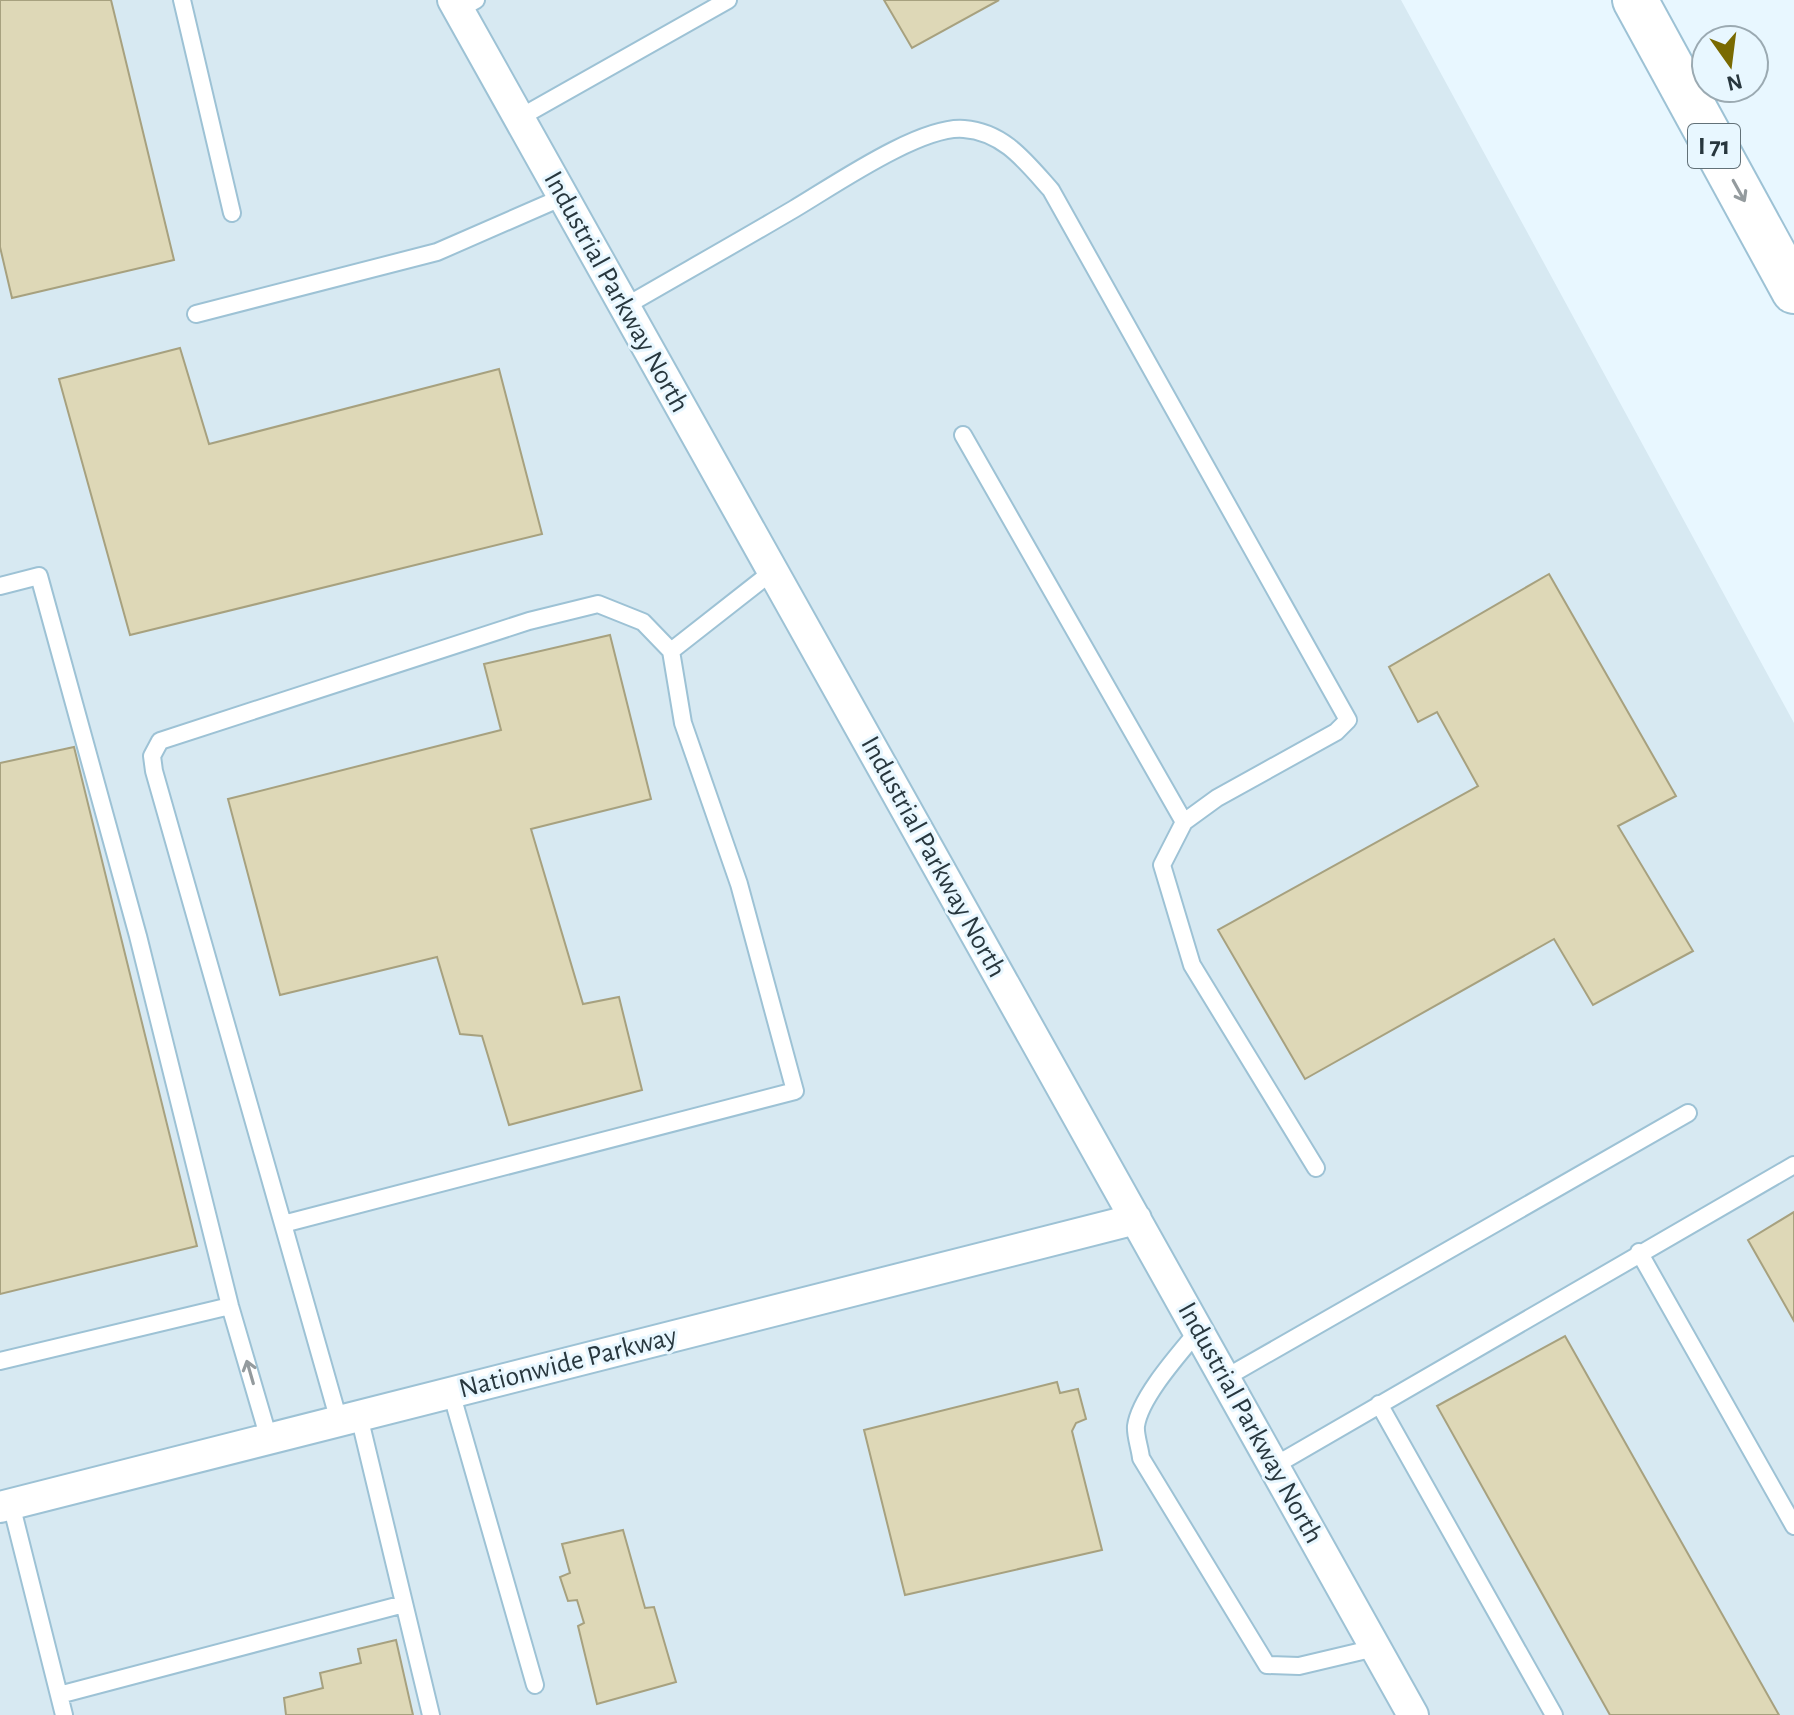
<svg xmlns="http://www.w3.org/2000/svg" width="1794" height="1715" viewBox="0 0 1794 1715" font-family="'Alegreya Sans',sans-serif">
<rect width="100%" height="100%" fill="#e8f7ff"/>
<path fill="#d7e9f2" d="M 0,0 L 1401,0 L 1794,723 L 1794,1715 L 0,1715 Z"/>
<path fill="#ded8b7" stroke="#a7a17f" stroke-width="2" d="M 0,0 L 111,0 L 174,260 L 12,298 L 0,247 Z
M 884,0 L 999,0 L 912,48 Z
M 180,348 L 209,444 L 499,369 L 542,534 L 130,635 L 59,379 Z
M 1549,574 L 1676,796 L 1618,826 L 1693,951 L 1593,1005 L 1554,939 L 1305,1079 L 1218,930 L 1478,786 L 1437,712 L 1418,722 L 1389,667 Z
M 610,635 L 651,799 L 531,829 L 583,1004 L 619,997 L 642,1090 L 509,1125 L 482,1036 L 460,1034 L 437,957 L 280,995 L 228,799 L 501,730 L 484,664 Z
M 74,747 L 197,1246 L 0,1294 L 0,763 Z
M 1794,1212 L 1794,1321 L 1748,1240 Z
M 1565,1336 L 1779,1715 L 1610,1715 L 1437,1406 Z
M 1057,1382 L 1060,1393 L 1078,1389 L 1086,1419 L 1076,1423 L 1072,1431 L 1102,1550 L 905,1595 L 864,1430 Z
M 623,1530 L 645,1608 L 654,1607 L 676,1682 L 597,1704 L 578,1626 L 584,1623 L 577,1600 L 568,1601 L 560,1577 L 570,1573 L 562,1544 Z
M 396,1640 L 413,1715 L 286,1715 L 284,1698 L 323,1688 L 320,1673 L 361,1663 L 358,1649 Z"/>
<g fill="none" stroke-linecap="round" stroke-linejoin="round">
<g stroke="#9dc2d5" stroke-width="20">
<path id="service" d="M 182,0 L 232,213
M 458,10 L 476,0
M 519,118 L 728,0
M 624,307 C 681,274 738,242 794,209 C 833,186 921,125 964,129 C 1004,132 1026,162 1051,190 L 1348,720 L 1336,732 L 1217,798 L 1184,822 L 1162,865 L 1192,965 L 1316,1168
M 196,314 L 437,252 L 563,197
M 963,435 L 1184,822
M 0,586 L 39,576 L 138,936 L 230,1306 L 269,1439
M 283,1224 L 154,771 L 152,756 L 160,741 L 529,621 L 598,604 L 643,622 L 671,651
M 1639,1252 L 1794,1526
M 1198,1331 C 1180,1353 1140,1397 1136,1426 C 1135,1435 1140,1448 1141,1458 L 1267,1665 L 1299,1666 L 1375,1648
M 0,1361 L 230,1306
M 1225,1378 L 1688,1113
M 451,1392 L 535,1685
M 1379,1404 L 1554,1715
M 359,1416 L 431,1715
M 339,1421 L 283,1224 L 795,1091 L 739,884 L 683,723 L 671,651 L 773,571
M 1274,1466 L 1794,1165
M 11,1504 L 64,1715
M 59,1695 L 404,1604"/>
</g>
<g stroke="#9dc2d5" stroke-width="34">
<path id="minor" d="M 453,0 L 1413,1715
M 0,1507 L 1136,1219"/>
</g>
<g stroke="#9dc2d5" stroke-width="48">
<path id="motorway" d="M 1635,0 L 1794,291"/>
</g>
<use href="#service" stroke="#fff" stroke-width="16"/>
<use href="#minor" stroke="#fff" stroke-width="30"/>
<use href="#motorway" stroke="#fff" stroke-width="44"/>
</g>
<defs><path id="oneway-shaft" d="M-6 0H5M1.5-3L5.5 0L1.5 3" fill="none" stroke-width="1.6" stroke-linecap="round" stroke-linejoin="round" transform="scale(2)"/></defs>
<g stroke="#949b9e">
<use href="#oneway-shaft" transform="translate(1739 191) rotate(61)"/>
<use href="#oneway-shaft" transform="translate(250 1372) rotate(-106)"/>
</g>
<g text-anchor="middle" dominant-baseline="central" stroke-width="6" stroke-linejoin="round" paint-order="stroke">
<rect fill="#e8f7ff" stroke="#627178" stroke-width="2" x="1688" y="124" width="52" height="44" rx="6"/>
<g font-size="26" font-weight="bold" fill="#28373e">
<text x="1714" y="146">I 71</text>
</g>
<g font-size="28" fill="#28373e" stroke="#e8f7ff">
<text transform="translate(616 292) rotate(61)">Industrial Parkway North</text>
<text transform="translate(933 857) rotate(61)">Industrial Parkway North</text>
<text transform="translate(568 1363) rotate(-14)">Nationwide Parkway</text>
<text transform="translate(1250 1423) rotate(61)">Industrial Parkway North</text>
</g>
</g>
<g transform="translate(1730 64) rotate(166)"><circle r="38" fill="#e8f7ff" stroke="#9baab2" stroke-width="2"/>
<path d="M0-6L14 30L0 20L-14 30Z" fill="#796a01"/>
<text y="-12" font-size="22" font-weight="bold" text-anchor="middle" fill="#28373e">N</text>
</g>
</svg>
